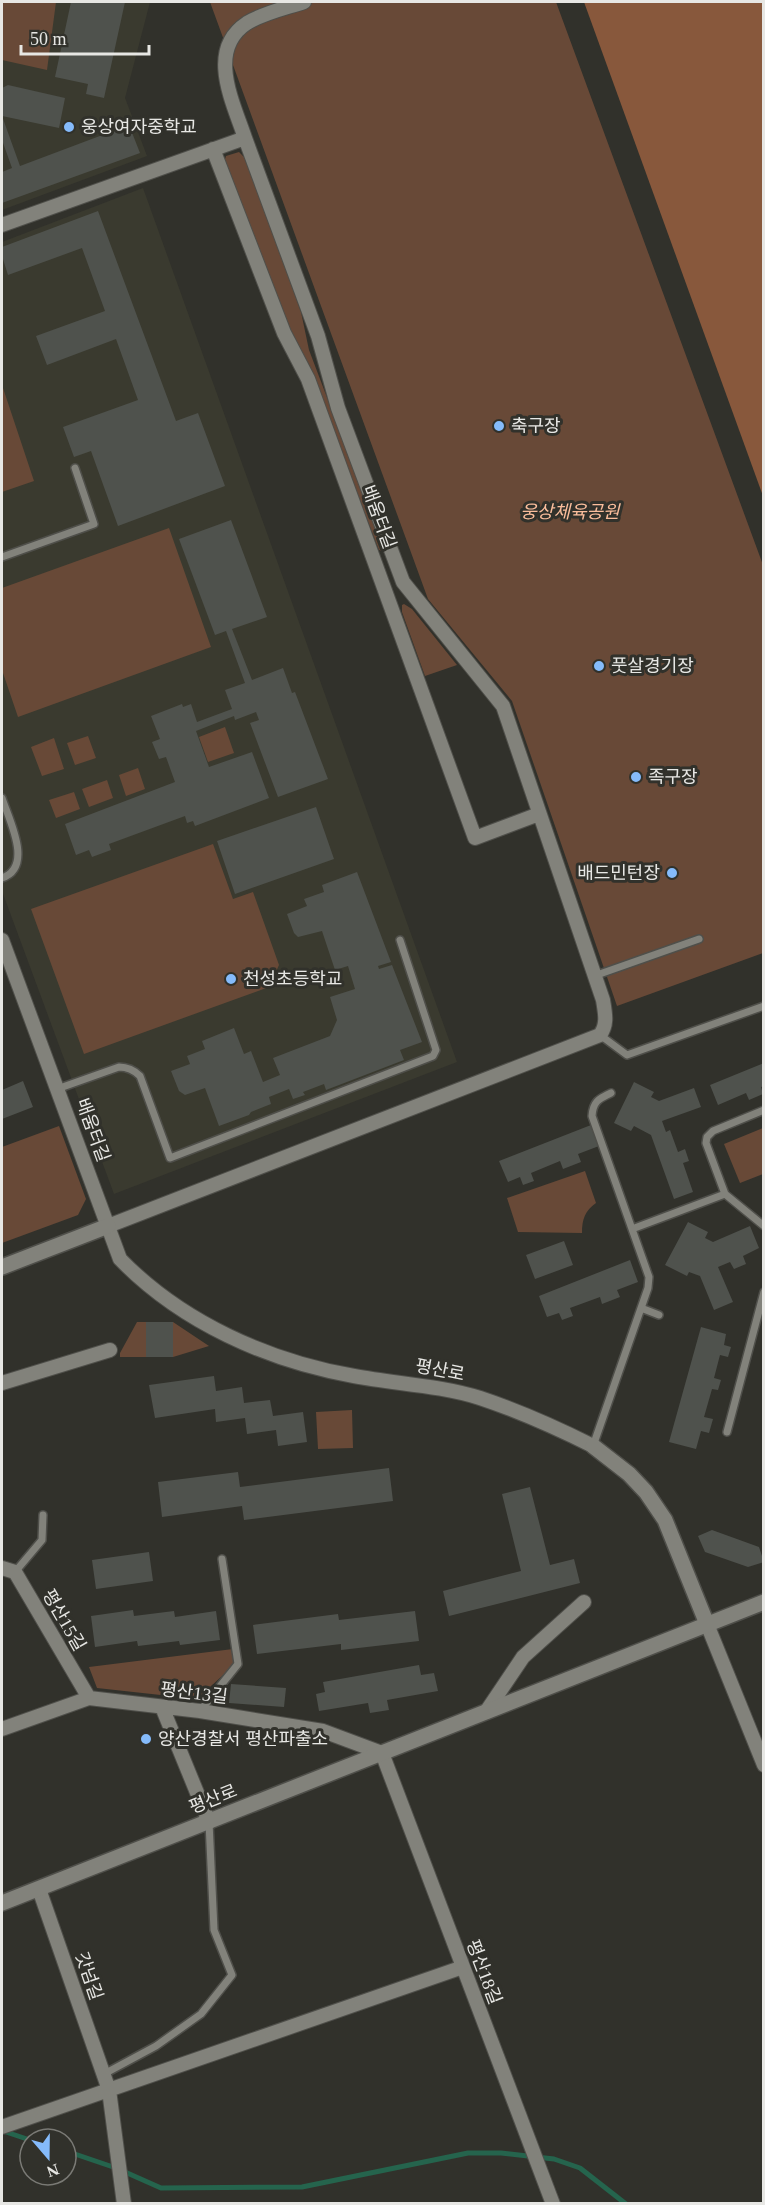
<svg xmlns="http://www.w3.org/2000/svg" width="765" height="2205" viewBox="0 0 765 2205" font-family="'Times New Roman','Noto Sans KR',serif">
<rect width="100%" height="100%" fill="#31312b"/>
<path fill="#3a3a2f" d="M 2,2 L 150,2 L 125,98 L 147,156 L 2,210 Z
M 143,188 L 457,1062 L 114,1194 L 2,891 L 2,242 Z"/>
<path fill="#684937" d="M 2,2 L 56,2 L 47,70 L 2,60 Z
M 210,2 L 556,2 L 763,565 L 763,953 L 617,1006 L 512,701 L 428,599 Z
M 239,152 L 246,159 L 301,312 L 309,350 L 384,548 L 382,551 L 379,550 L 302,352 L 284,320 L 224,162 L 226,156 Z
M 2,385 L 34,481 L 2,492 Z
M 169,528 L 211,647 L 18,717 L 2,670 L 2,588 Z
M 404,604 L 412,609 L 457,665 L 425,676 L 402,612 L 402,605 Z
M 225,727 L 234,753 L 208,762 L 199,737 Z
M 88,736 L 96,758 L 75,765 L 67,743 Z
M 54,738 L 64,769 L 42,776 L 31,747 Z
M 138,768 L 145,789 L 126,796 L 119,775 Z
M 107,780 L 113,798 L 89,807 L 82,789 Z
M 74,792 L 80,809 L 56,818 L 49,800 Z
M 213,844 L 233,899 L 253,892 L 279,965 L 269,987 L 84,1054 L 31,909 Z
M 59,1126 L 86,1199 L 78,1215 L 2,1243 L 2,1147 Z
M 763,1128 L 763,1174 L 740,1183 L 724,1144 Z
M 585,1171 L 596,1203 C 585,1211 582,1219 582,1233 L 518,1232 L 507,1198 Z
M 137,1322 L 146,1322 L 146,1357 L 120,1357 L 120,1353 Z
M 173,1322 L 209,1346 L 173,1357 Z
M 352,1410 L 353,1448 L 318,1449 L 316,1412 Z
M 233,1649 L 234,1665 L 197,1699 L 97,1688 L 89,1667 Z"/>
<path fill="#88583c" d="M 584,2 L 763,2 L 763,496 Z"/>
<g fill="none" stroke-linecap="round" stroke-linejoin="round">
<path stroke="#25644d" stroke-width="5" d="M 3,2131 L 30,2140
M 66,2151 L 116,2168 L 161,2188 L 302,2187 L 468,2153 L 501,2153 L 554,2159 L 580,2168 L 626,2204"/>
</g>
<path fill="#4f524d" d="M 71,2 L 125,2 L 104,98 L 86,94 L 88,84 L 55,77 Z
M 8,85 L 65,98 L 59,128 L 2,116 L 20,166 L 129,125 L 140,153 L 2,203 L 2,172 L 12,168 L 2,140 L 2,88 Z
M 98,211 L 176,421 L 198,413 L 225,486 L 118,526 L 91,451 L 74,457 L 63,427 L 138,400 L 116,339 L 47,365 L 36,336 L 105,311 L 82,248 L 8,275 L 2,256 L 2,247 Z
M 231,520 L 267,617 L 232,629 L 252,680 L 283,668 L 292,693 L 295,692 L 328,779 L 278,797 L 250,723 L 259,720 L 256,712 L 235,720 L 234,716 L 196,731 L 209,767 L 252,752 L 269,798 L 195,826 L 193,821 L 187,823 L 185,816 L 109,844 L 111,850 L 92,857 L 89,850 L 76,855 L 65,824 L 175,782 L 166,757 L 159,759 L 152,742 L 160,739 L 151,716 L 182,704 L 183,707 L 191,704 L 197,722 L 232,709 L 225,690 L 245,683 L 226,631 L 215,635 L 179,539 Z
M 316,807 L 334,859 L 235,894 L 217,841 Z
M 357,872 L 391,962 L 378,966 L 379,969 L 392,965 L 422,1042 L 400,1050 L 404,1060 L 326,1090 L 324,1084 L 303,1092 L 305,1095 L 293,1099 L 289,1089 L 269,1097 L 271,1104 L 251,1112 L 249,1115 L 219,1126 L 205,1088 L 185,1095 L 179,1091 L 171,1071 L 190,1064 L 187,1056 L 205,1049 L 202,1041 L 234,1028 L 244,1054 L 251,1051 L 263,1082 L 280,1075 L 273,1058 L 330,1036 L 337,1020 L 330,997 L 355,989 L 348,966 L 335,970 L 322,931 L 298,937 L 294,933 L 287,914 L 307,906 L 304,899 L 324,892 L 322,885 Z
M 764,1063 L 764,1086 L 761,1087 L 763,1094 L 749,1100 L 746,1093 L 718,1105 L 710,1085 Z
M 23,1081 L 33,1107 L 2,1119 L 2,1090 Z
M 634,1082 L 654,1092 L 651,1097 L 659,1101 L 694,1088 L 701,1107 L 662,1121 L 666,1132 L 670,1130 L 678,1152 L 685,1149 L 689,1161 L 683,1163 L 693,1192 L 674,1199 L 651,1135 L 634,1126 L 631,1131 L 614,1123 Z
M 591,1125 L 599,1146 L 578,1154 L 581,1162 L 563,1169 L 560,1161 L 531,1173 L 534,1181 L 523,1185 L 520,1177 L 508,1182 L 499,1161 Z
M 688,1222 L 708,1232 L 705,1238 L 713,1242 L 750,1226 L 759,1248 L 743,1256 L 746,1264 L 734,1269 L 730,1262 L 718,1267 L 733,1302 L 714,1310 L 700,1276 L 689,1272 L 687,1276 L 665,1265 Z
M 564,1241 L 573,1265 L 535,1279 L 526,1255 Z
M 630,1260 L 638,1282 L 617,1290 L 620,1297 L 602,1304 L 600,1297 L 570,1308 L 573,1316 L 562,1320 L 559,1313 L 547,1317 L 539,1296 Z
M 146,1322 L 173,1322 L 173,1357 L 146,1357 Z
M 701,1327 L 726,1334 L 724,1345 L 731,1347 L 728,1357 L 720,1355 L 714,1378 L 721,1380 L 718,1390 L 712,1389 L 704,1417 L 713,1419 L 709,1433 L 701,1431 L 696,1449 L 669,1442 Z
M 214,1376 L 216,1391 L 242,1387 L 244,1403 L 270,1400 L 273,1416 L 303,1412 L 307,1442 L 278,1446 L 276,1430 L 247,1434 L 245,1418 L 216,1422 L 215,1409 L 155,1418 L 149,1385 Z
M 389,1468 L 393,1501 L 244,1520 L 242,1506 L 162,1517 L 158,1482 L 238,1472 L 240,1487 Z
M 530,1487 L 550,1565 L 574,1559 L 580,1583 L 449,1616 L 443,1591 L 521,1571 L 502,1494 Z
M 712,1530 L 759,1547 L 764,1562 L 748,1567 L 705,1552 L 698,1536 Z
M 149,1552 L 153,1581 L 96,1589 L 92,1560 Z
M 133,1610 L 134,1616 L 174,1611 L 175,1617 L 216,1611 L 220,1640 L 180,1645 L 179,1641 L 138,1646 L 137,1641 L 95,1647 L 91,1616 Z
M 415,1611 L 419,1641 L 341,1650 L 341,1644 L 257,1654 L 253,1625 L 338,1614 L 339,1620 Z
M 419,1665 L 421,1675 L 434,1673 L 438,1691 L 387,1700 L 389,1710 L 370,1713 L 368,1703 L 319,1711 L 316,1694 L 325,1692 L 323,1682 Z
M 231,1684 L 286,1688 L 284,1707 L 229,1703 Z"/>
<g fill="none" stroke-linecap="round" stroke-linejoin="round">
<g stroke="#4f4f4a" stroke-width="10">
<path id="service" d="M 2,557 L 94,524 L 75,468
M 2,798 C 9,820 34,867 2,878
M 594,976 L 699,939
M 600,1035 L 627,1055 L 764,1006
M 57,1089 L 119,1067 C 128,1067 134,1070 140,1076 L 170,1158 L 433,1056 L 436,1050 L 400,940
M 725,1194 L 764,1226
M 632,1229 L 725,1194 L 706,1143 L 707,1137 L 713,1131 L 764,1110
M 641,1308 L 659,1315
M 727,1432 L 764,1292
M 593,1446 L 648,1288 L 649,1277 L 592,1116 C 593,1102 598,1099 611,1093
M 15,1572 L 42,1540 L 43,1515
M 200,1711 L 238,1664 L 222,1559
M 104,2074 L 156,2046 L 201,2014 L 232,1975 L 214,1930 L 209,1822"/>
</g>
<g stroke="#4f4f4a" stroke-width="16">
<path id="minor" d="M 245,138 C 233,102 206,50 247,23 C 263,13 286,8 304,2
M 213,149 L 284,333 L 308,379 L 475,838 L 539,814
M 2,225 L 245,138 L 318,336 L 338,408 L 403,582 L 503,706 L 603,1000 C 605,1013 608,1024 600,1035 L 108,1226
M 2,940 L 120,1259 C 181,1322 268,1361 354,1376 C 396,1384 438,1385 480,1398 C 519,1411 557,1428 593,1446
M 2,1383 L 110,1350
M 2,1568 L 15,1572 L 89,1698
M 707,1624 L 764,1765
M 162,1707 L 209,1822
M 486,1712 L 523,1657 L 584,1602
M 2,1729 L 89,1698 L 200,1711 L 323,1731 L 382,1753 L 553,2204
M 39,1889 L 109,2090 L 124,2204
M 2,2127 L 463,1967"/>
</g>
<g stroke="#4f4f4a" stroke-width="18">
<path id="tertiary" d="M 2,1267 L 108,1226
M 593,1446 L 629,1474 L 646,1492 L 665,1520 L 707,1624
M 2,1903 L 764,1602"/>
</g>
<use href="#service" stroke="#82827b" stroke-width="7"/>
<use href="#minor" stroke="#82827b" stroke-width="14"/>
<use href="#tertiary" stroke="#82827b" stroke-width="15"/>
</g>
<g fill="#85bbfb" stroke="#31312b" stroke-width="2">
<circle cx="69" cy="127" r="6"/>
<circle cx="499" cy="426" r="6"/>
<circle cx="599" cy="666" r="6"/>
<circle cx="636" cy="777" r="6"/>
<circle cx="672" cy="873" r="6"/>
<circle cx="231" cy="979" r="6"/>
<circle cx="146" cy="1739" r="6"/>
</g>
<g text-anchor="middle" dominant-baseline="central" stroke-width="6" stroke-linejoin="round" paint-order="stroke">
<g font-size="18" fill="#e7e7e4" stroke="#31312b" text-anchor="start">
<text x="81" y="127">웅상여자중학교</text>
<text x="511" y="426">축구장</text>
<text x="611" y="666">풋살경기장</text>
<text x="648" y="777">족구장</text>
<text x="660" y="873" text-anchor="end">배드민턴장</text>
<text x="243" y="979">천성초등학교</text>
<text x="158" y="1739">양산경찰서 평산파출소</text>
</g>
<g font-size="18" font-style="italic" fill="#fbbe9c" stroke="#31312b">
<text x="570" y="512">웅상체육공원</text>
</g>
<g font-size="18" fill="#e7e7e4" stroke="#31312b">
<text transform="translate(379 517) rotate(70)">배움터길</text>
<text transform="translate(93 1130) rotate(70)">배움터길</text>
<text transform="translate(440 1370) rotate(11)">평산로</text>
<text transform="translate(64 1620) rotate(60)">평산15길</text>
<text transform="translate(194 1693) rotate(7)">평산13길</text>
<text transform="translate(213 1799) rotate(-22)">평산로</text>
<text transform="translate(484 1972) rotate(69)">평산18길</text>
<text transform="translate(89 1976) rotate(71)">갓넘길</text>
</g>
</g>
<rect width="765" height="2205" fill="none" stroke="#e7e7e4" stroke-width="6"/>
<g transform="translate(48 2157) rotate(160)"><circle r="28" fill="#31312b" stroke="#7a7a75" stroke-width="1.5"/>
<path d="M0-4.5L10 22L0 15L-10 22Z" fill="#85bbfb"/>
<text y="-9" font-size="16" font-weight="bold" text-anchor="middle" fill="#e7e7e4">N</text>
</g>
<path d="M21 45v9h128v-9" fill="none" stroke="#e7e7e4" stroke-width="3"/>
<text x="30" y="45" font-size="18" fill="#e7e7e4" stroke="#31312b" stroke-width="4.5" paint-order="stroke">50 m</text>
</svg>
